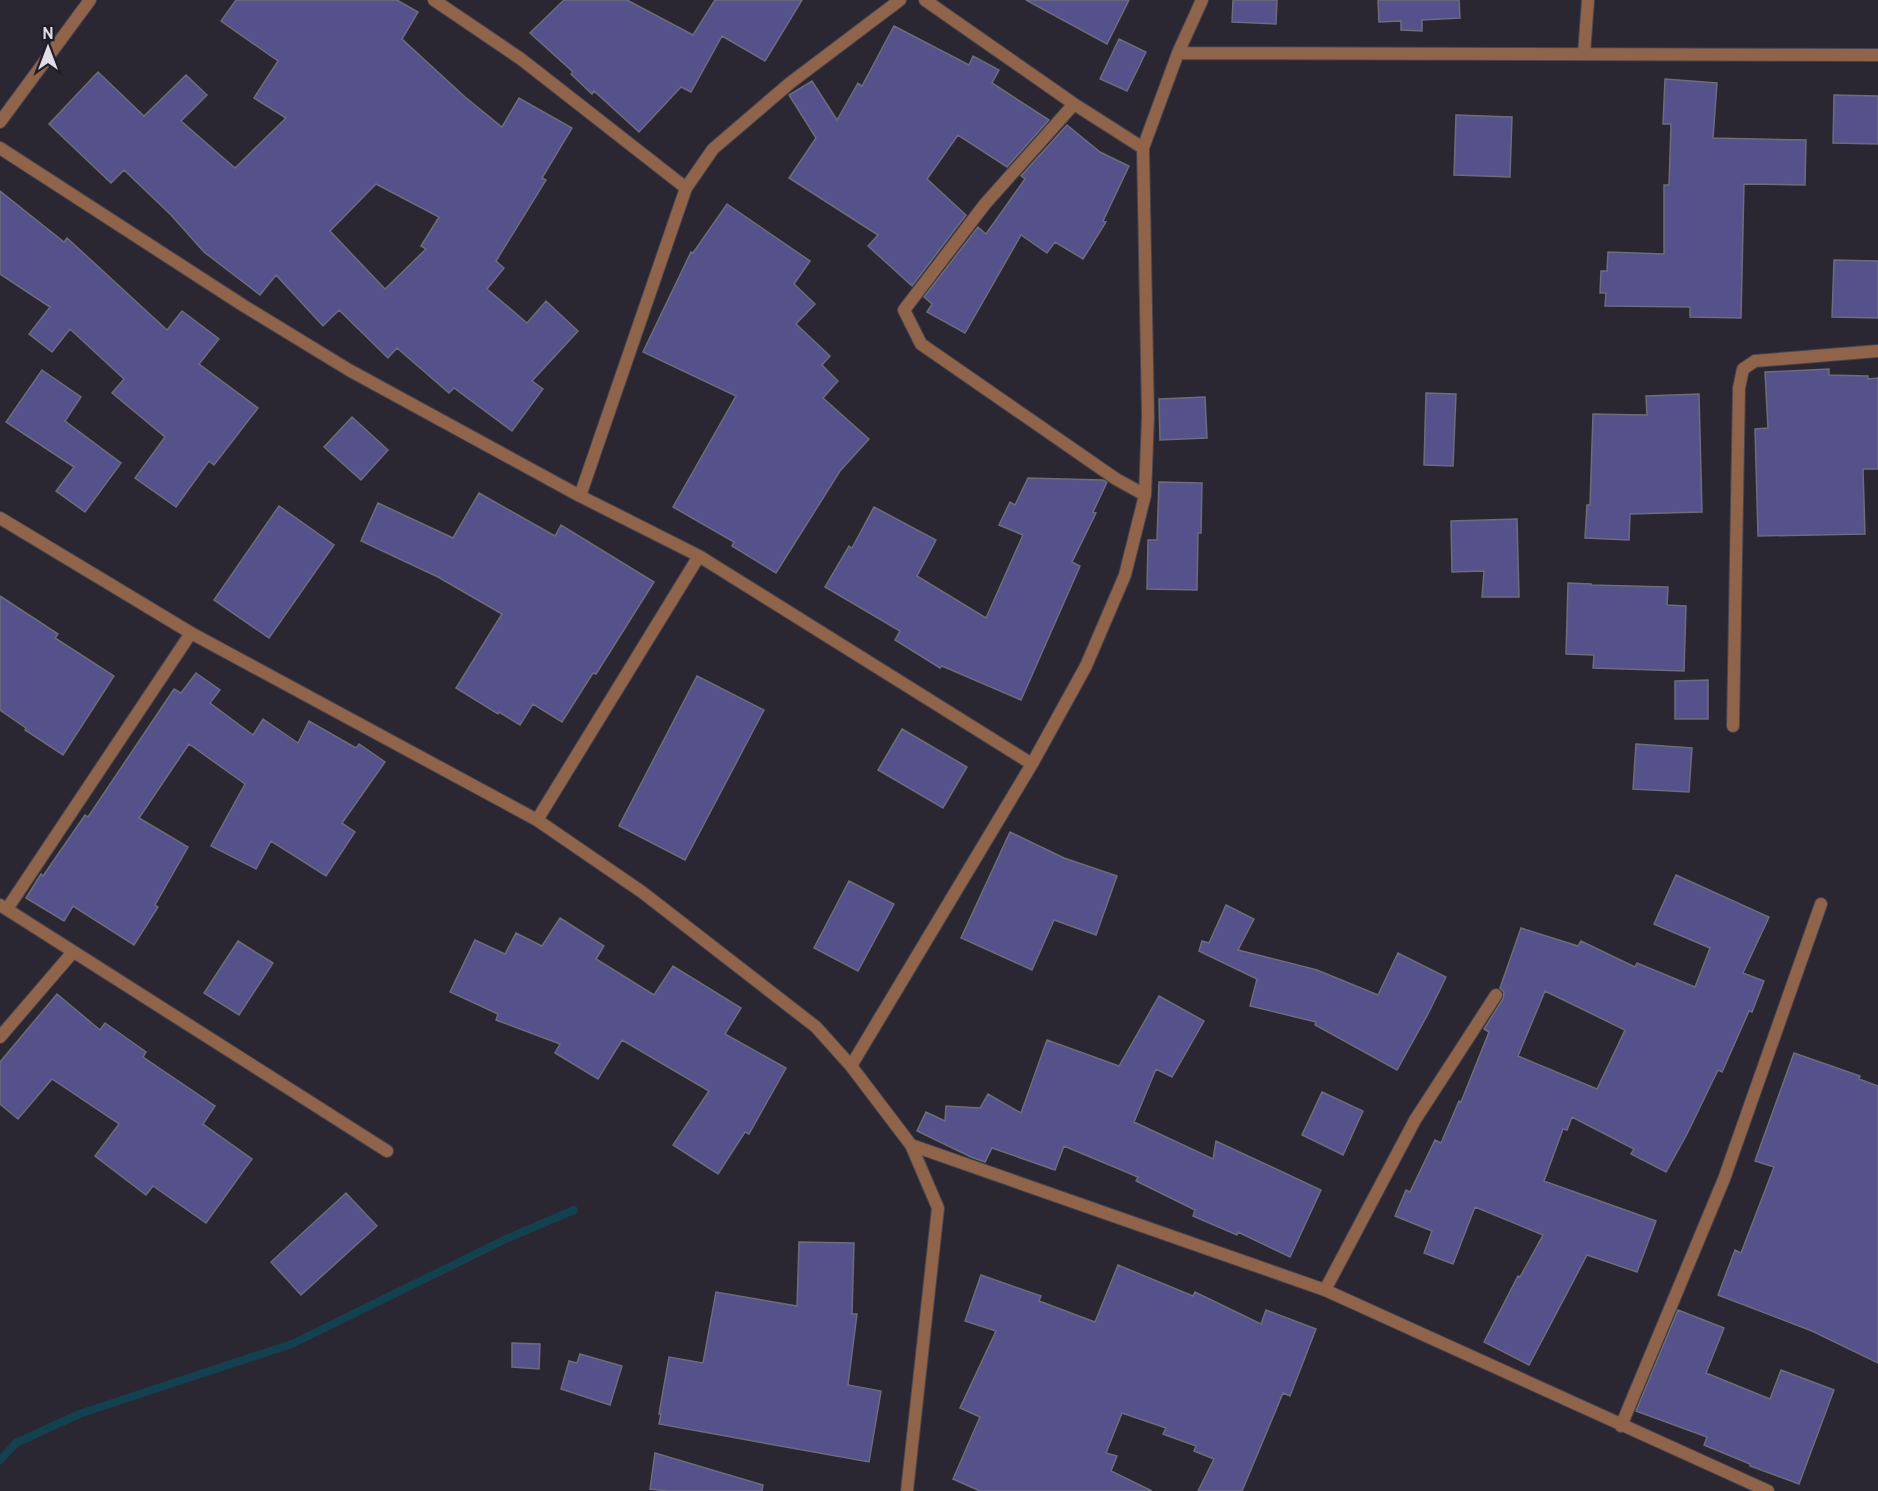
<svg xmlns="http://www.w3.org/2000/svg" width="1878" height="1491" viewBox="0 0 1878 1491" font-family="Overpass,sans-serif">
<rect width="100%" height="100%" fill="#2a2632"/>
<g fill="none" stroke-linecap="round" stroke-linejoin="round">
<path stroke="#13414f" stroke-width="8" d="M 0,1460 L 16,1443 L 79,1414 L 292,1344 L 506,1239 L 574,1210"/>
</g>
<path fill="#55528b" stroke="#6c6c7c" stroke-width="1.5" fill-rule="evenodd" d="M 236,0 L 397,0 L 418,12 L 402,39 L 465,97 L 502,127 L 519,98 L 572,128 L 542,178 L 546,180 L 496,261 L 504,268 L 487,289 L 527,323 L 546,301 L 578,331 L 532,381 L 543,389 L 512,431 L 454,388 L 449,393 L 397,348 L 388,358 L 339,310 L 323,326 L 276,275 L 260,295 L 204,252 L 171,215 L 124,170 L 111,183 L 49,124 L 98,72 L 144,116 L 186,75 L 207,95 L 181,121 L 235,168 L 286,118 L 254,98 L 278,61 L 221,21 ZM 376,184 L 439,217 L 421,246 L 426,249 L 385,289 L 330,231 Z
M 564,0 L 627,0 L 693,35 L 715,0 L 802,0 L 765,61 L 722,36 L 691,92 L 681,87 L 639,132 L 594,91 L 592,94 L 571,74 L 573,72 L 530,33 Z
M 1026,0 L 1129,0 L 1107,44 Z
M 1233,0 L 1277,0 L 1276,24 L 1232,22 Z
M 1378,0 L 1459,0 L 1460,18 L 1422,20 L 1422,31 L 1401,30 L 1401,21 L 1379,22 Z
M 894,26 L 969,65 L 973,56 L 999,70 L 992,83 L 1049,120 L 1007,167 L 958,135 L 927,179 L 966,215 L 912,286 L 868,246 L 878,235 L 789,178 L 816,138 L 789,95 L 812,81 L 837,120 L 858,83 L 862,86 Z
M 1119,39 L 1146,52 L 1127,91 L 1100,79 Z
M 1665,79 L 1717,83 L 1713,138 L 1806,140 L 1805,185 L 1744,184 L 1741,318 L 1690,317 L 1690,307 L 1605,306 L 1606,293 L 1600,293 L 1601,271 L 1607,271 L 1608,252 L 1664,254 L 1664,185 L 1669,185 L 1671,124 L 1663,124 Z
M 1834,95 L 1878,96 L 1878,144 L 1833,143 Z
M 1456,115 L 1512,117 L 1510,177 L 1454,175 Z
M 1067,125 L 1100,152 L 1129,166 L 1103,221 L 1106,222 L 1083,259 L 1055,242 L 1047,253 L 1021,235 L 965,333 L 927,312 L 932,304 L 924,297 L 978,227 L 986,234 L 1025,179 L 1021,176 Z
M 0,191 L 64,242 L 67,238 L 167,330 L 182,311 L 219,339 L 199,364 L 258,408 L 214,465 L 209,461 L 176,507 L 135,478 L 165,437 L 112,393 L 124,379 L 70,329 L 52,352 L 29,334 L 50,307 L 0,274 Z
M 727,204 L 810,261 L 794,284 L 815,304 L 796,324 L 830,356 L 822,365 L 838,381 L 823,398 L 869,439 L 840,471 L 776,573 L 732,546 L 734,542 L 673,507 L 736,396 L 643,352 L 691,252 L 693,253 Z
M 1834,260 L 1878,261 L 1878,318 L 1832,317 Z
M 1829,369 L 1829,375 L 1868,376 L 1868,379 L 1878,378 L 1878,469 L 1863,469 L 1865,534 L 1758,536 L 1755,429 L 1768,428 L 1765,372 Z
M 42,370 L 81,397 L 65,421 L 121,463 L 85,512 L 56,491 L 74,467 L 6,422 Z
M 1426,393 L 1456,394 L 1453,466 L 1424,465 Z
M 1699,394 L 1702,512 L 1630,514 L 1629,540 L 1585,538 L 1587,505 L 1590,505 L 1593,414 L 1647,415 L 1646,396 Z
M 1205,397 L 1207,438 L 1160,440 L 1159,399 Z
M 352,417 L 388,450 L 361,480 L 324,447 Z
M 1028,478 L 1103,480 L 1107,482 L 1093,512 L 1096,513 L 1072,562 L 1080,566 L 1021,700 L 942,666 L 940,668 L 895,640 L 900,631 L 825,587 L 849,546 L 852,548 L 874,507 L 936,540 L 917,576 L 986,618 L 1023,535 L 999,525 L 1010,502 L 1015,505 Z
M 1159,482 L 1202,483 L 1201,533 L 1198,533 L 1197,590 L 1147,589 L 1148,540 L 1157,540 Z
M 479,493 L 555,536 L 561,525 L 654,582 L 596,674 L 593,673 L 562,722 L 533,704 L 520,725 L 499,712 L 498,714 L 456,688 L 502,614 L 438,577 L 361,541 L 378,503 L 453,538 Z
M 279,506 L 334,545 L 269,638 L 214,600 Z
M 1517,519 L 1519,597 L 1482,597 L 1484,571 L 1452,572 L 1451,521 Z
M 1568,583 L 1591,584 L 1591,585 L 1668,587 L 1667,605 L 1686,606 L 1684,671 L 1593,668 L 1594,655 L 1566,654 Z
M 0,596 L 58,634 L 55,638 L 114,676 L 63,755 L 25,730 L 26,728 L 0,710 Z
M 196,673 L 220,690 L 210,703 L 253,735 L 263,719 L 298,743 L 309,721 L 356,748 L 359,744 L 385,762 L 342,823 L 355,832 L 326,876 L 271,841 L 256,869 L 211,846 L 245,784 L 189,744 L 139,818 L 188,847 L 155,905 L 158,907 L 134,945 L 73,906 L 64,921 L 26,898 L 41,874 L 43,876 L 85,815 L 88,817 L 174,689 L 181,693 Z
M 697,676 L 764,710 L 685,860 L 619,826 Z
M 1708,680 L 1708,719 L 1675,719 L 1675,681 Z
M 902,729 L 967,767 L 943,808 L 878,770 Z
M 1636,744 L 1692,748 L 1689,792 L 1633,789 Z
M 1010,832 L 1064,858 L 1117,876 L 1096,935 L 1054,920 L 1032,970 L 961,938 Z
M 1676,875 L 1769,917 L 1743,973 L 1764,981 L 1752,1012 L 1749,1011 L 1722,1072 L 1718,1070 L 1687,1134 L 1666,1172 L 1631,1154 L 1634,1149 L 1572,1117 L 1567,1130 L 1563,1129 L 1544,1181 L 1656,1221 L 1637,1272 L 1587,1255 L 1529,1365 L 1484,1342 L 1518,1276 L 1520,1277 L 1543,1235 L 1475,1207 L 1453,1264 L 1424,1253 L 1432,1231 L 1395,1216 L 1406,1190 L 1410,1192 L 1435,1140 L 1441,1143 L 1459,1101 L 1461,1102 L 1489,1032 L 1484,1029 L 1503,999 L 1504,992 L 1500,988 L 1521,928 L 1578,946 L 1581,941 L 1635,967 L 1637,963 L 1695,987 L 1710,948 L 1654,924 ZM 1545,991 L 1625,1030 L 1597,1089 L 1518,1056 Z
M 849,881 L 894,904 L 858,971 L 814,948 Z
M 1226,905 L 1254,919 L 1238,950 L 1317,970 L 1378,995 L 1398,953 L 1446,977 L 1429,1012 L 1397,1070 L 1315,1025 L 1316,1022 L 1250,1006 L 1257,979 L 1199,951 L 1202,941 L 1209,943 Z
M 560,918 L 604,946 L 596,959 L 654,995 L 673,966 L 741,1008 L 725,1034 L 786,1068 L 749,1134 L 745,1132 L 718,1174 L 673,1145 L 709,1091 L 622,1040 L 598,1079 L 555,1053 L 560,1044 L 496,1020 L 498,1014 L 450,992 L 475,940 L 505,954 L 516,933 L 542,946 Z
M 238,941 L 273,963 L 239,1015 L 204,993 Z
M 57,994 L 100,1030 L 105,1023 L 146,1052 L 143,1057 L 215,1106 L 203,1124 L 252,1159 L 206,1223 L 153,1186 L 146,1195 L 95,1156 L 119,1124 L 52,1079 L 18,1119 L 0,1104 L 0,1062 Z
M 1159,996 L 1204,1021 L 1172,1077 L 1156,1069 L 1134,1122 L 1213,1159 L 1216,1141 L 1321,1190 L 1290,1257 L 1238,1232 L 1237,1235 L 1193,1216 L 1195,1210 L 1136,1181 L 1138,1177 L 1064,1146 L 1055,1170 L 992,1148 L 985,1162 L 971,1157 L 917,1131 L 926,1112 L 945,1121 L 946,1106 L 980,1108 L 988,1094 L 1021,1113 L 1047,1040 L 1119,1066 Z
M 1794,1053 L 1860,1076 L 1859,1079 L 1878,1086 L 1878,1363 L 1812,1331 L 1718,1295 L 1735,1250 L 1741,1253 L 1774,1167 L 1755,1161 Z
M 1322,1092 L 1363,1111 L 1343,1155 L 1302,1135 Z
M 346,1193 L 377,1226 L 301,1295 L 271,1262 Z
M 799,1242 L 854,1243 L 852,1314 L 857,1314 L 848,1385 L 881,1391 L 869,1462 L 659,1424 L 661,1414 L 659,1414 L 669,1357 L 703,1363 L 716,1292 L 797,1306 Z
M 1118,1265 L 1193,1296 L 1195,1292 L 1261,1324 L 1266,1310 L 1316,1329 L 1290,1396 L 1283,1393 L 1242,1491 L 1198,1491 L 1214,1459 L 1194,1451 L 1196,1446 L 1163,1434 L 1166,1428 L 1122,1413 L 1106,1453 L 1117,1456 L 1111,1471 L 1152,1491 L 980,1491 L 953,1479 L 980,1417 L 960,1408 L 996,1331 L 965,1321 L 981,1275 L 1041,1296 L 1039,1301 L 1095,1322 Z
M 1678,1310 L 1724,1328 L 1706,1373 L 1770,1399 L 1781,1370 L 1834,1390 L 1799,1484 L 1750,1466 L 1750,1464 L 1704,1445 L 1707,1437 L 1636,1411 Z
M 512,1343 L 540,1344 L 539,1369 L 512,1367 Z
M 580,1354 L 622,1366 L 610,1405 L 561,1389 L 569,1361 L 577,1363 Z
M 655,1453 L 763,1485 L 762,1491 L 668,1491 L 650,1489 Z"/>
<g fill="none" stroke-linecap="round" stroke-linejoin="round">
<g stroke="#47434f" stroke-width="14">
<path id="minor" d="M 434,0 L 521,59 L 686,188
M 925,0 L 1074,104 L 1143,148
M 1178,53 L 1878,55
M 1584,54 L 1588,0
M 1074,104 L 985,204 L 904,310 L 921,344 L 1116,479 L 1145,495
M 0,122 L 90,0
M 0,148 L 244,306 L 349,370 L 580,496 L 699,556 L 1032,764
M 580,496 L 686,188 L 713,149 L 790,83 L 900,0
M 0,518 L 191,633 L 537,820 L 642,892 L 816,1027 L 851,1066 L 911,1145 L 938,1208 L 907,1491
M 1733,726 L 1739,388 L 1743,369 L 1755,361 L 1878,351
M 537,820 L 699,556
M 0,905 L 387,1151
M 7,909 L 191,633
M 0,1037 L 73,952
M 851,1066 L 1032,764 L 1086,666 L 1125,575 L 1145,495 L 1148,416 L 1143,148 L 1178,53 L 1202,0
M 911,1145 L 1325,1290 L 1768,1491
M 1325,1290 L 1415,1120 L 1496,995
M 1621,1426 L 1724,1179 L 1821,904"/>
</g>
<use href="#minor" stroke="#8f644a" stroke-width="12"/>
</g>
<g transform="translate(48 48)" stroke="#211c28" stroke-width="4.5" paint-order="stroke">
<path d="M0-4.5L10 22L0 15L-10 22Z" fill="#e0dde6"/>
<text y="-9" font-size="16" font-weight="bold" text-anchor="middle" fill="#e0dde6">N</text>
</g>
</svg>
